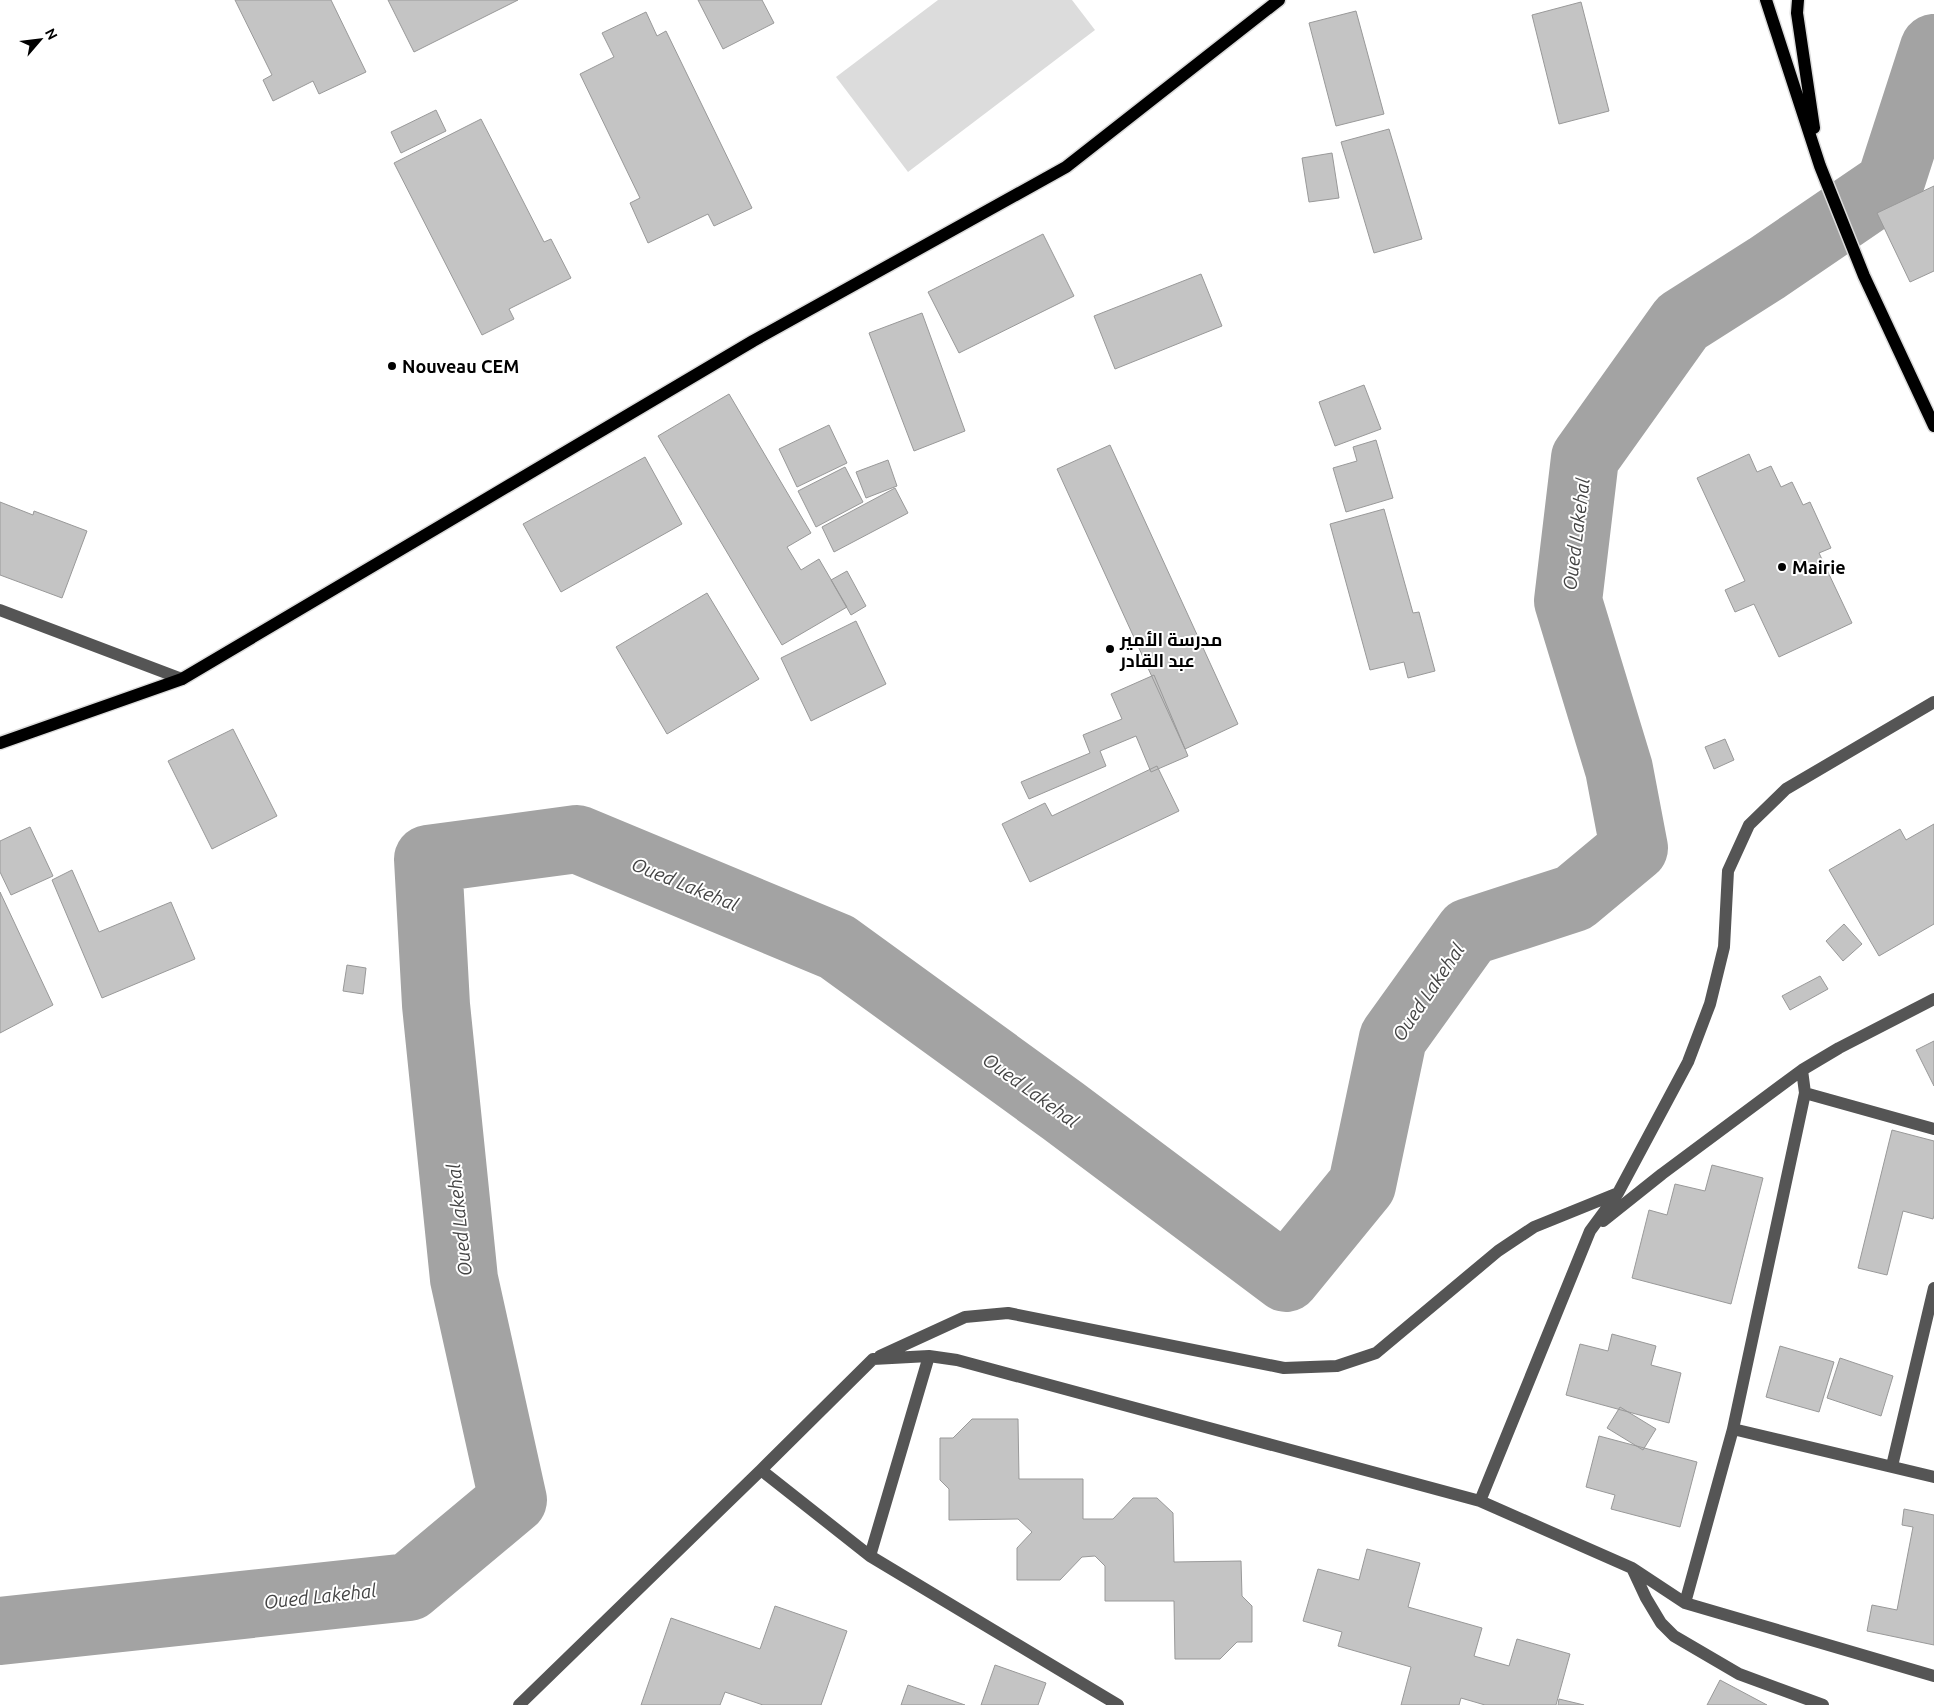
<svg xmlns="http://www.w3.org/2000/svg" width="1934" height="1705" viewBox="0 0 1934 1705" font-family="Ubuntu,Cairo,sans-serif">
<rect width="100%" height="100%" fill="#fff"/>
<path fill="#dcdcdc" d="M 938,0 L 1072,0 L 1095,30 L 908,172 L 836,77 Z"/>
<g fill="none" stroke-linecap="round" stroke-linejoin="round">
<path stroke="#a3a3a3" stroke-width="68" d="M 0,1631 L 409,1587 L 513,1500 L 464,1279 L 436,1005 L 428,859 L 577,839 L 837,947 L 1063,1111 L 1286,1278 L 1362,1185 L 1393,1038 L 1469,932 L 1574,898 L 1634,848 L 1619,769 L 1568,601 L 1585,458 L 1682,322 L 1767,268 L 1890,184 L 1934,48"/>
</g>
<path fill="#c4c4c4" stroke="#999" d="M 235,0 L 331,0 L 366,72 L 319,94 L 313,81 L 273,101 L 263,80 L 272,75 Z
M 388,0 L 518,0 L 414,52 Z
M 698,0 L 762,0 L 774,23 L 723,49 Z
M 1581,2 L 1609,111 L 1559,124 L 1532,15 Z
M 1356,11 L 1384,114 L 1336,126 L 1309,23 Z
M 646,12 L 657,36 L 666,31 L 752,208 L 714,226 L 708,214 L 648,243 L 630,203 L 640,198 L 580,74 L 614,57 L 602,33 Z
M 436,110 L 446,131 L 401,153 L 391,132 Z
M 481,119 L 544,242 L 551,239 L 571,278 L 509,309 L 514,319 L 482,335 L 394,163 Z
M 1389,129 L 1422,239 L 1374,253 L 1341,142 Z
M 1332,153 L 1339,198 L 1309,202 L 1302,158 Z
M 1934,186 L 1934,271 L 1910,282 L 1877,213 Z
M 1043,234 L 1074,296 L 959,353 L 928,292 Z
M 1201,274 L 1222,326 L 1115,369 L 1094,316 Z
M 922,313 L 965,431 L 914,451 L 869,333 Z
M 1364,385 L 1381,429 L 1335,446 L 1319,402 Z
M 729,394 L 811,533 L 787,547 L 801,570 L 819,559 L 847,607 L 782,645 L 658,436 Z
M 829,425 L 847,463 L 797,487 L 779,449 Z
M 1376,440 L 1393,498 L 1346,512 L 1333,468 L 1357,461 L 1353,447 Z
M 1110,445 L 1238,724 L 1185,749 L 1057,469 Z
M 1749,454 L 1757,472 L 1771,466 L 1781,487 L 1792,482 L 1803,505 L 1810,502 L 1831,548 L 1819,553 L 1852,623 L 1779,657 L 1754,604 L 1735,612 L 1725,590 L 1745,581 L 1697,478 Z
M 645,457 L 682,524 L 561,592 L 523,524 Z
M 888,460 L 897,486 L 866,498 L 856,472 Z
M 845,467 L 863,502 L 816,527 L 798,491 Z
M 895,488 L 908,513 L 834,552 L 822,527 Z
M 0,502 L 33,515 L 34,511 L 87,531 L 62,598 L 0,575 Z
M 1384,509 L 1413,613 L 1419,612 L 1435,671 L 1408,678 L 1404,662 L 1370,670 L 1330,524 Z
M 847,571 L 866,606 L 851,615 L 831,580 Z
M 707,593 L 759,679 L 667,734 L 616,647 Z
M 856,621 L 886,684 L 811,721 L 781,658 Z
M 1154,675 L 1188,756 L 1151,772 L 1136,736 L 1100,751 L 1106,766 L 1029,799 L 1021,782 L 1090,753 L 1083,735 L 1122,719 L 1111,694 Z
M 233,729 L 277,816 L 212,849 L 168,761 Z
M 1725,739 L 1734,760 L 1714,769 L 1705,747 Z
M 1157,766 L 1179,811 L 1030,882 L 1002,824 L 1045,803 L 1052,816 Z
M 1934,824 L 1934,924 L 1879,956 L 1829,870 L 1900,829 L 1906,840 Z
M 30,827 L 53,876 L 11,895 L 0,872 L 0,841 Z
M 72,870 L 99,932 L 171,902 L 195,959 L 102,998 L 52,880 Z
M 0,892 L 53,1005 L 0,1033 Z
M 1844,924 L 1862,944 L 1843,961 L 1826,941 Z
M 347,965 L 366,968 L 363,994 L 343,991 Z
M 1820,976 L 1828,989 L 1790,1010 L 1782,996 Z
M 1934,1041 L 1934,1086 L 1916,1050 Z
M 1892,1130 L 1934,1141 L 1934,1215 L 1933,1219 L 1903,1211 L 1887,1275 L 1858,1268 Z
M 1712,1165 L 1763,1178 L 1731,1304 L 1632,1278 L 1649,1210 L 1667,1215 L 1675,1184 L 1705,1191 Z
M 1612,1334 L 1656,1346 L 1651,1365 L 1681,1373 L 1669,1423 L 1566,1395 L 1580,1344 L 1608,1351 Z
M 1780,1346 L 1834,1362 L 1819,1412 L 1766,1397 Z
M 1840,1358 L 1893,1376 L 1881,1416 L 1827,1398 Z
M 1620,1407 L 1656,1429 L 1643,1450 L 1607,1428 Z
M 972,1419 L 1018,1419 L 1019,1479 L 1083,1479 L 1083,1519 L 1113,1519 L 1133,1498 L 1157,1498 L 1173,1513 L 1174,1562 L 1241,1561 L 1242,1596 L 1252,1606 L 1252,1642 L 1237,1642 L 1220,1659 L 1175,1659 L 1174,1601 L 1105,1601 L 1105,1566 L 1095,1556 L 1082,1557 L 1060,1580 L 1017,1580 L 1017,1548 L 1032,1532 L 1018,1519 L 949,1520 L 949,1489 L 940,1480 L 940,1438 L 953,1438 Z
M 1599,1436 L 1697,1462 L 1680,1527 L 1611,1509 L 1615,1495 L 1586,1487 Z
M 1904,1509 L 1934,1515 L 1934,1645 L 1867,1631 L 1872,1605 L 1897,1610 L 1913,1527 L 1902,1525 Z
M 1367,1549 L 1420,1563 L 1408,1607 L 1482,1628 L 1474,1656 L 1509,1666 L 1517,1639 L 1570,1654 L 1556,1705 L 1485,1705 L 1461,1698 L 1459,1705 L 1401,1705 L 1411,1667 L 1338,1646 L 1342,1632 L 1303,1621 L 1318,1569 L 1359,1580 Z
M 775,1606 L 847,1631 L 821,1705 L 763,1705 L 725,1692 L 720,1705 L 641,1705 L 671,1618 L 760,1649 Z
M 995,1665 L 1046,1683 L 1038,1705 L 981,1705 Z
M 1720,1680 L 1767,1705 L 1707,1705 Z
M 908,1685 L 965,1705 L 901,1705 Z
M 1559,1699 L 1584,1705 L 1558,1705 Z"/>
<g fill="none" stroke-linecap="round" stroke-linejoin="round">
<g stroke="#dbdbdb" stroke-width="15">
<path id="major" d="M 1766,0 L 1820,166 L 1864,276 L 1934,426
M 1798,0 L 1797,13 L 1814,128
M 0,743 L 182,679 L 753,341 L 1066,167 L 1279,0"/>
</g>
<path stroke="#555" stroke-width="12" d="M 0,610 L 182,679
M 1802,1070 L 1805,1093 L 1934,1129
M 1603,1221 L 1662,1174 L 1802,1070 L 1839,1048 L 1934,999
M 880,1356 L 965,1317 L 1008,1313 L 1284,1368 L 1337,1366 L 1376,1353 L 1498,1251 L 1534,1227 L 1618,1193
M 1733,1429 L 1934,1477
M 1892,1466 L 1934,1288
M 761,1470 L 870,1556 L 1118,1705
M 1480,1501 L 1590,1231 L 1618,1193 L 1688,1062 L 1710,1004 L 1724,947 L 1728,871 L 1749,825 L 1786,789 L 1934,702
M 870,1556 L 929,1356
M 1632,1568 L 1646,1598 L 1661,1623 L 1674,1636 L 1739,1674 L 1823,1705
M 1685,1603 L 1733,1429 L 1805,1093
M 519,1705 L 761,1470 L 873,1359 L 929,1356 L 957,1360 L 1480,1501 L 1632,1568 L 1685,1603 L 1934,1676"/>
<use href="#major" stroke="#000" stroke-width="12"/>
</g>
<g fill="#000" stroke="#fff" stroke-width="2">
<circle cx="392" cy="366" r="5"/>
<circle cx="1782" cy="567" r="5"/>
<circle cx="1110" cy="649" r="5"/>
</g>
<g text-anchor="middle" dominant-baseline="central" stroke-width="4" stroke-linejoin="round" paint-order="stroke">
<g font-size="18" font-weight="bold" fill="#000" stroke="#fff" text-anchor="start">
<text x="402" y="366">Nouveau CEM</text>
<text x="1792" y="567">Mairie</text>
<text x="1120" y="639">مدرسة الأمير<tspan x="1120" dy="21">عبد القادر</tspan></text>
</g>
<g font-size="19" font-style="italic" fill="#444" stroke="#fff">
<text transform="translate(1576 534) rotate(-83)">Oued Lakehal</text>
<text transform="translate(685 884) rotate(22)">Oued Lakehal</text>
<text transform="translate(1428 992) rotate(-56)">Oued Lakehal</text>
<text transform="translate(1031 1090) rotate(36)">Oued Lakehal</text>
<text transform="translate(459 1220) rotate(-96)">Oued Lakehal</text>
<text transform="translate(320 1596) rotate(-6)">Oued Lakehal</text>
</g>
</g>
<g transform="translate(40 40) rotate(62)" stroke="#ffffff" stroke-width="4" paint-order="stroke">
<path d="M0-4L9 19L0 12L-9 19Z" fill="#000000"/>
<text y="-8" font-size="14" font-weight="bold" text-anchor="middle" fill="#000000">N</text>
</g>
</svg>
